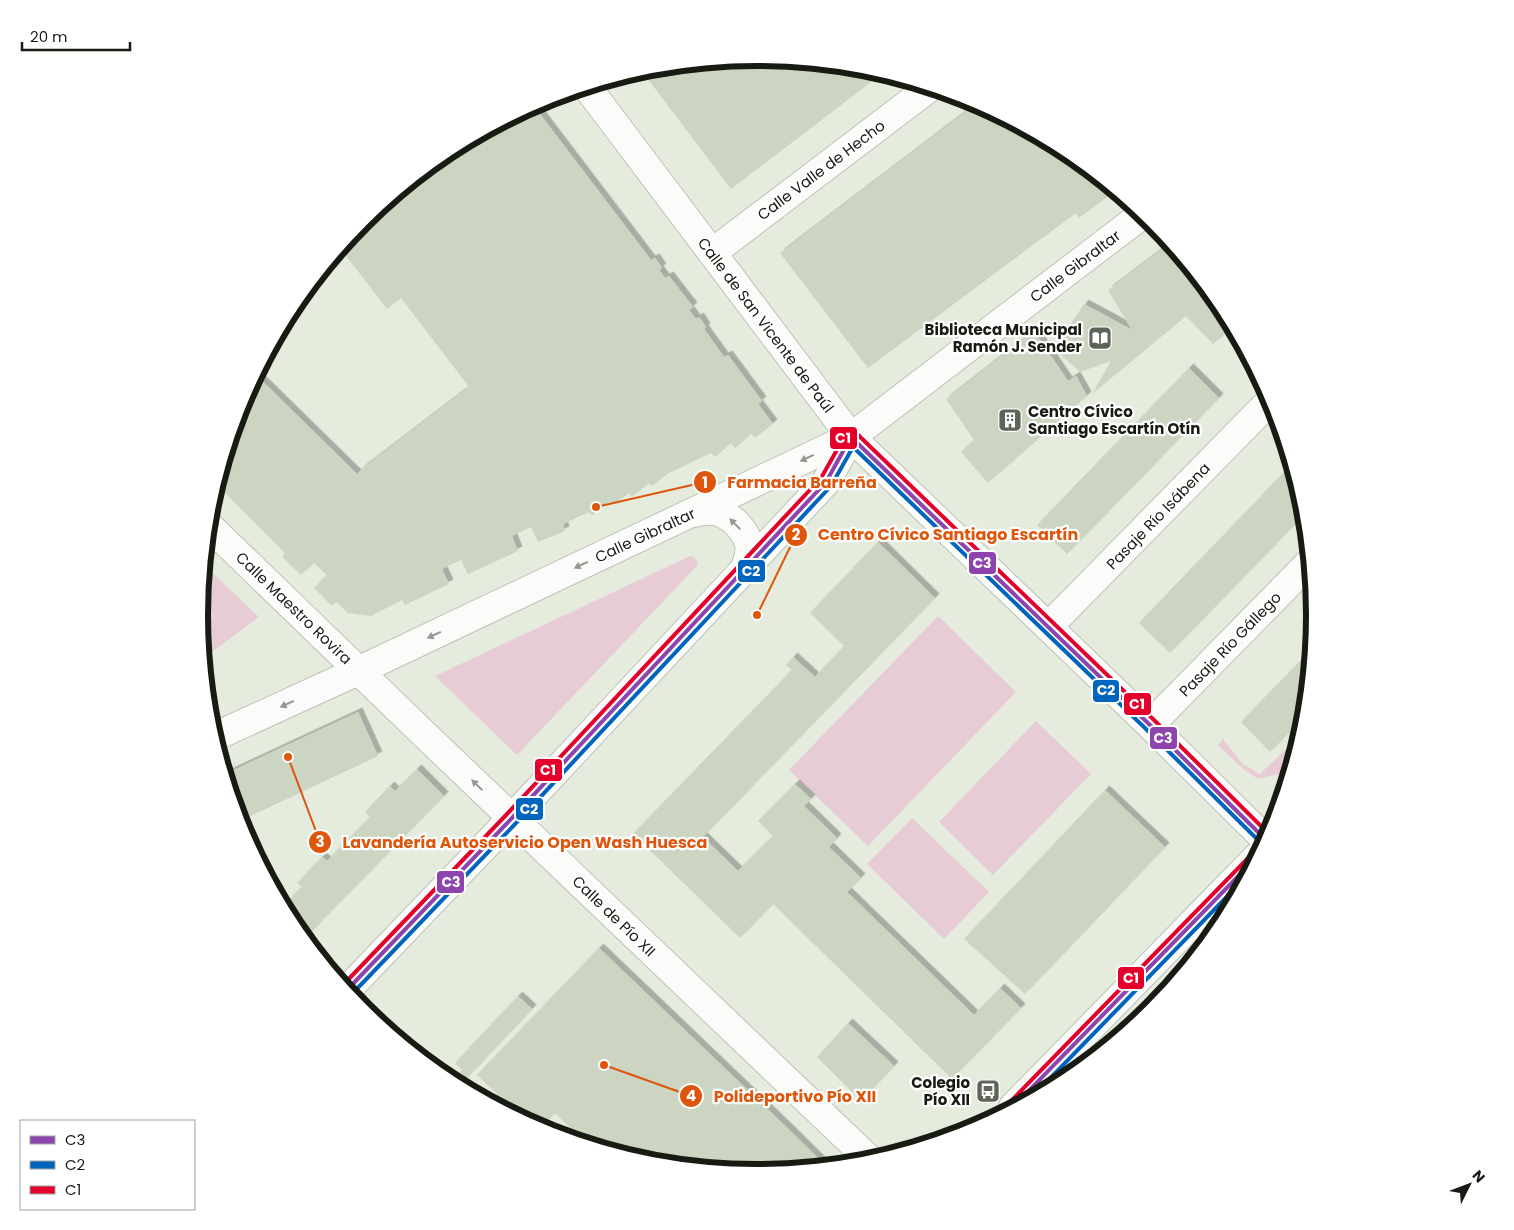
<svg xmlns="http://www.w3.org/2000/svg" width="1514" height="1230" viewBox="0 0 1514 1230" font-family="Poppins,sans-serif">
<defs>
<filter id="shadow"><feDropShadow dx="4.5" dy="-4.5" stdDeviation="0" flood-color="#0004"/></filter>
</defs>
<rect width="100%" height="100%" fill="#e5ecde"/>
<path fill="#e7ccd6" d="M 690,556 L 694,557 C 697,560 699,563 696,567 L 517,755 L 435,676 Z
M 204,565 L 259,617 L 204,658 L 200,615 Z
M 938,616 L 1016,692 L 868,846 L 789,770 Z
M 1036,721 L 1091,774 L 993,875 L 939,822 Z
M 1300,736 L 1291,765 L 1283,773 L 1258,779 L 1242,768 L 1218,745 L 1223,739 L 1243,764 L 1260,774 Z
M 912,818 L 989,892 L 944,939 L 867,864 Z"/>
<path fill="#ccd4c2" filter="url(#shadow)" d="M 757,58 L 866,68 L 883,73 L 731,189 L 644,74 L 652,68 Z
M 977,103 L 1067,152 L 1115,191 L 1079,218 L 1076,213 L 868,368 L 780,253 Z
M 533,105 L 651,260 L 655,258 L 662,268 L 659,270 L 665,278 L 669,276 L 693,307 L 689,310 L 696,319 L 699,317 L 706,327 L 704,329 L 724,357 L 728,355 L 762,401 L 758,404 L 773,424 L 755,438 L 751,434 L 735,448 L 731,443 L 715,457 L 711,453 L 667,474 L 652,486 L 649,483 L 632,497 L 629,493 L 613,505 L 610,501 L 592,516 L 589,512 L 563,524 L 565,531 L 538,542 L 531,527 L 512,536 L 518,551 L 468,574 L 461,560 L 442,569 L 449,584 L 405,605 L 402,600 L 371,616 L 348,613 L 336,602 L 332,606 L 314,588 L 327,575 L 314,563 L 301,575 L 282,557 L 285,553 L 217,485 L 242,401 L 256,375 L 357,474 L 364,467 L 469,387 L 401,298 L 387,309 L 340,248 L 363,221 L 448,151 Z
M 1170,243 L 1212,295 L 1210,296 L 1224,313 L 1233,328 L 1213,344 L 1186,316 L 1092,394 L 1111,361 L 1080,372 L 1054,349 L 1084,304 L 1132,330 L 1108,290 Z
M 1034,331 L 1068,381 L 1076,376 L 1087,396 L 988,483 L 961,452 L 974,440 L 946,399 Z
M 1189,368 L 1219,398 L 1067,554 L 1037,525 Z
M 1291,465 L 1305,514 L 1170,653 L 1139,623 Z
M 878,542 L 935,598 L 703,837 L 738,871 L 773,836 L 758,821 L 795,784 L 811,799 L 804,806 L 837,838 L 829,847 L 861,878 L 847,892 L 974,1015 L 1000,988 L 1021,1008 L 952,1079 L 773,904 L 740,938 L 633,834 L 792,670 L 786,665 L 793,657 L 815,677 L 844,646 L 810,613 Z
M 1311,650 L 1304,717 L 1270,752 L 1241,722 Z
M 358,712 L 378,756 L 240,821 L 225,774 Z
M 417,769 L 444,796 L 306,937 L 293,924 L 283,906 L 302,887 L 297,883 L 322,857 L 327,861 L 370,817 L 365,812 L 390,786 L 395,791 Z
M 1105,790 L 1165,847 L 1025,994 L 964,939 Z
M 599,948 L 779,1120 L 826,1166 L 757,1172 L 648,1162 L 586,1143 L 555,1113 L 540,1128 L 523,1119 L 477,1075 Z
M 518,996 L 532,1009 L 461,1084 L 455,1078 L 462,1070 L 455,1063 Z
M 848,1023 L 894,1066 L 861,1101 L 817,1057 Z"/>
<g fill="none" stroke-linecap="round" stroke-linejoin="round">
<g stroke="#bdc2b8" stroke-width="30">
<path id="street" d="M 587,87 L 851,437 L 1150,725 L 1266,840
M 712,253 L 929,88
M 693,513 C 699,512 706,510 713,511 C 729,513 745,529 749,544 C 751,552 747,561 745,568
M 208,525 L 424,734 L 870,1160
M 1048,627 L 1267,404
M 1150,725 L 1309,563
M 214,737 L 358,671 L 851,437 L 1143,214
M 347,990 L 512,818 L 826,482 L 851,437
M 1013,1107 L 1257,857"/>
</g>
<use href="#street" stroke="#fbfcfa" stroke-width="28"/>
<g stroke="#fff" stroke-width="8">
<path id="bus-1" d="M 851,437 L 1150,725 L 1266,840
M 347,990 L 512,818 L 826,482 L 851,437
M 1013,1107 L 1256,858"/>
</g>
<g stroke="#fff" stroke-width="8">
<path id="bus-2" d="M 352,994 L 517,822 L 831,486 L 853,447 L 1146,729 L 1262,844
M 1031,1098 L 1246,877"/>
</g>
<g stroke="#fff" stroke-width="8">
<path id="bus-3" d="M 343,985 L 507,814 L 821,478 L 846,434 L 850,431 L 855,432 L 1154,720 L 1269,834
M 1009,1103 L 1253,853"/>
</g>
<use href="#bus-1" stroke="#8e44ad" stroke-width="4"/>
<use href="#bus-2" stroke="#0065bd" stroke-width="4"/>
<use href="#bus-3" stroke="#e4002b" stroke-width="4"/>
</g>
<defs><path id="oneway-solid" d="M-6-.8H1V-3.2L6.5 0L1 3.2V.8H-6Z" transform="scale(1.25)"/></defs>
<g fill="#949792">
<use href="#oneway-solid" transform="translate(807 458) rotate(155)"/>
<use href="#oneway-solid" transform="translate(735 524) rotate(-135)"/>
<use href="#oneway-solid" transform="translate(581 565) rotate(155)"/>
<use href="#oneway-solid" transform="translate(434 635) rotate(155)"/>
<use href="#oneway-solid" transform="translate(287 704) rotate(155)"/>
<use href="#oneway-solid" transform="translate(477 785) rotate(-136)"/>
</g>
<defs>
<g id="library-square" transform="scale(1.25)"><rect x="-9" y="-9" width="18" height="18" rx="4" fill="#5f6459" stroke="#fff"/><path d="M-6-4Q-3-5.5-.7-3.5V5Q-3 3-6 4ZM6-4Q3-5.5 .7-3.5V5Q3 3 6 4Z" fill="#fff"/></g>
<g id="building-square" transform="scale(1.25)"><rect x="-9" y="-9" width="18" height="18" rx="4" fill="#5f6459" stroke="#fff"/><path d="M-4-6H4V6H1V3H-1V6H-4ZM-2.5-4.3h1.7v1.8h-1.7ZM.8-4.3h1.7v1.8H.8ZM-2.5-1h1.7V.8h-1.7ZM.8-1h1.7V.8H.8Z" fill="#fff"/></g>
<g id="bus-square" transform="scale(1.25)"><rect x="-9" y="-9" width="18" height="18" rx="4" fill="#5f6459" stroke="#fff"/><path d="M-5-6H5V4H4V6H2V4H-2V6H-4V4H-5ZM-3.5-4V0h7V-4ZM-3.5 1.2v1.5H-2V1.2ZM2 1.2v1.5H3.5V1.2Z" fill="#fff"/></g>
</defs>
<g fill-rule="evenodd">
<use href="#library-square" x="1100" y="338"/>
<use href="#building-square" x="1010" y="420"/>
<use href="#bus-square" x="988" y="1091"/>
</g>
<g text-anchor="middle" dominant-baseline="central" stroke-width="4.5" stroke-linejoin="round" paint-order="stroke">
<g font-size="15" fill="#171b12" stroke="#fff">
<text transform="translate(821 170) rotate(-37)">Calle Valle de Hecho</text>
<text transform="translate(1075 266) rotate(-37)">Calle Gibraltar</text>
<text transform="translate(766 325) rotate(53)">Calle de San Vicente de Paúl</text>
<text transform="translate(1158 516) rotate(-46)">Pasaje Río Isábena</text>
<text transform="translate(645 535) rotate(-25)">Calle Gibraltar</text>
<text transform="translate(294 608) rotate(44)">Calle Maestro Rovira</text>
<text transform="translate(1230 644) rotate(-46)">Pasaje Río Gállego</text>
<text transform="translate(614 916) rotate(44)">Calle de Pío XII</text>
</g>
<g font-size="15" font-weight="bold" fill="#171b12" stroke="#fff" text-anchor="end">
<text x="1082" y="329">Biblioteca Municipal<tspan x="1082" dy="17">Ramón J. Sender</tspan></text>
<text x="1028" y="411" text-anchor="start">Centro Cívico<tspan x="1028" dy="17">Santiago Escartín Otín</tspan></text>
<text x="970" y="1082">Colegio<tspan x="970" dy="17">Pío XII</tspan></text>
</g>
</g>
<path d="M0 0H1514V1230H0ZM208 615a549 549 0 1 1 1098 0a549 549 0 1 1-1098 0Z" fill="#fff" fill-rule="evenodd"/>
<path fill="none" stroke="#171b12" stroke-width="6" d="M208 615a549 549 0 1 1 1098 0a549 549 0 1 1-1098 0Z"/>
<path fill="none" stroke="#de560c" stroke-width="2" d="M596 507L705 482M757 615L796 535M288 757L320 842M604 1065L691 1096"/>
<g fill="#de560c" stroke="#fff" stroke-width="2">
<circle cx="596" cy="507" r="5"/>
<circle cx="757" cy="615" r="5"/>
<circle cx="288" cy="757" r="5"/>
<circle cx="604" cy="1065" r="5"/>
<circle cx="705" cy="482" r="12"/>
<circle cx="796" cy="535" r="12"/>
<circle cx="320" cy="842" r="12"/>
<circle cx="691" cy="1096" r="12"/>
</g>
<g font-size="15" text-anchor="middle" font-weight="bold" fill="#fff">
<text x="705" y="488">1</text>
<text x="796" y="540">2</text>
<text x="320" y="847">3</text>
<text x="691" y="1101">4</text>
</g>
<g font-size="16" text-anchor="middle" font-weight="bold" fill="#de560c" stroke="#fff" stroke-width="4.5" stroke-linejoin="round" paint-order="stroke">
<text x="802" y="488">Farmacia Barreña</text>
<text x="948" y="540">Centro Cívico Santiago Escartín</text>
<text x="525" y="848">Lavandería Autoservicio Open Wash Huesca</text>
<text x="795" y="1102">Polideportivo Pío XII</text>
</g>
<g stroke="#fff" stroke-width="2">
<rect x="829" y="426" width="29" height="24" rx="5" fill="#e4002b"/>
<rect x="968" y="551" width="29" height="24" rx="5" fill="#8e44ad"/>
<rect x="737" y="559" width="29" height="24" rx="5" fill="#0065bd"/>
<rect x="1092" y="679" width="28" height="24" rx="5" fill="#0065bd"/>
<rect x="1123" y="692" width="29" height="24" rx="5" fill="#e4002b"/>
<rect x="1149" y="726" width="29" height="24" rx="5" fill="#8e44ad"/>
<rect x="534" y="758" width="29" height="24" rx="5" fill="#e4002b"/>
<rect x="515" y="797" width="29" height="24" rx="5" fill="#0065bd"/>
<rect x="436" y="870" width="29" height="24" rx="5" fill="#8e44ad"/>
<rect x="1117" y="966" width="28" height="24" rx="5" fill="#e4002b"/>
</g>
<g font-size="14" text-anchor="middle" font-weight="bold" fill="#fff">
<text x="843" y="443">C1</text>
<text x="982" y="568">C3</text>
<text x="751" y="576">C2</text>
<text x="1106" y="695">C2</text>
<text x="1137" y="709">C1</text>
<text x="1163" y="743">C3</text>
<text x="548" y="775">C1</text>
<text x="529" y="814">C2</text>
<text x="451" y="887">C3</text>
<text x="1131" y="983">C1</text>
</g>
<rect x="20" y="1120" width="175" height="90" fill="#ffffff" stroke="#a2a4a0"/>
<rect x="30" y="1136" width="25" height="8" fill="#8e44ad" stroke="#a2a4a0"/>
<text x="65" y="1145" font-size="15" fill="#171b12">C3</text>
<rect x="30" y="1161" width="25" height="8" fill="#0065bd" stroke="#a2a4a0"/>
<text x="65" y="1170" font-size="15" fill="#171b12">C2</text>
<rect x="30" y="1186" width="25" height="8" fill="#e4002b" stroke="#a2a4a0"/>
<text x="65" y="1195" font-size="15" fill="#171b12">C1</text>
<g transform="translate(1469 1185) rotate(48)" stroke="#ffffff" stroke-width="4" paint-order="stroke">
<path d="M0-4L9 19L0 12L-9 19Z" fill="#171b12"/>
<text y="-8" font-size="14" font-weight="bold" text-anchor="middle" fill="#171b12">N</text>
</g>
<path d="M22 42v8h108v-8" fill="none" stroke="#171b12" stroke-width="2.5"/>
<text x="30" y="42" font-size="15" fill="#171b12" stroke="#ffffff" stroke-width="4" paint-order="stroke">20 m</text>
</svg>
